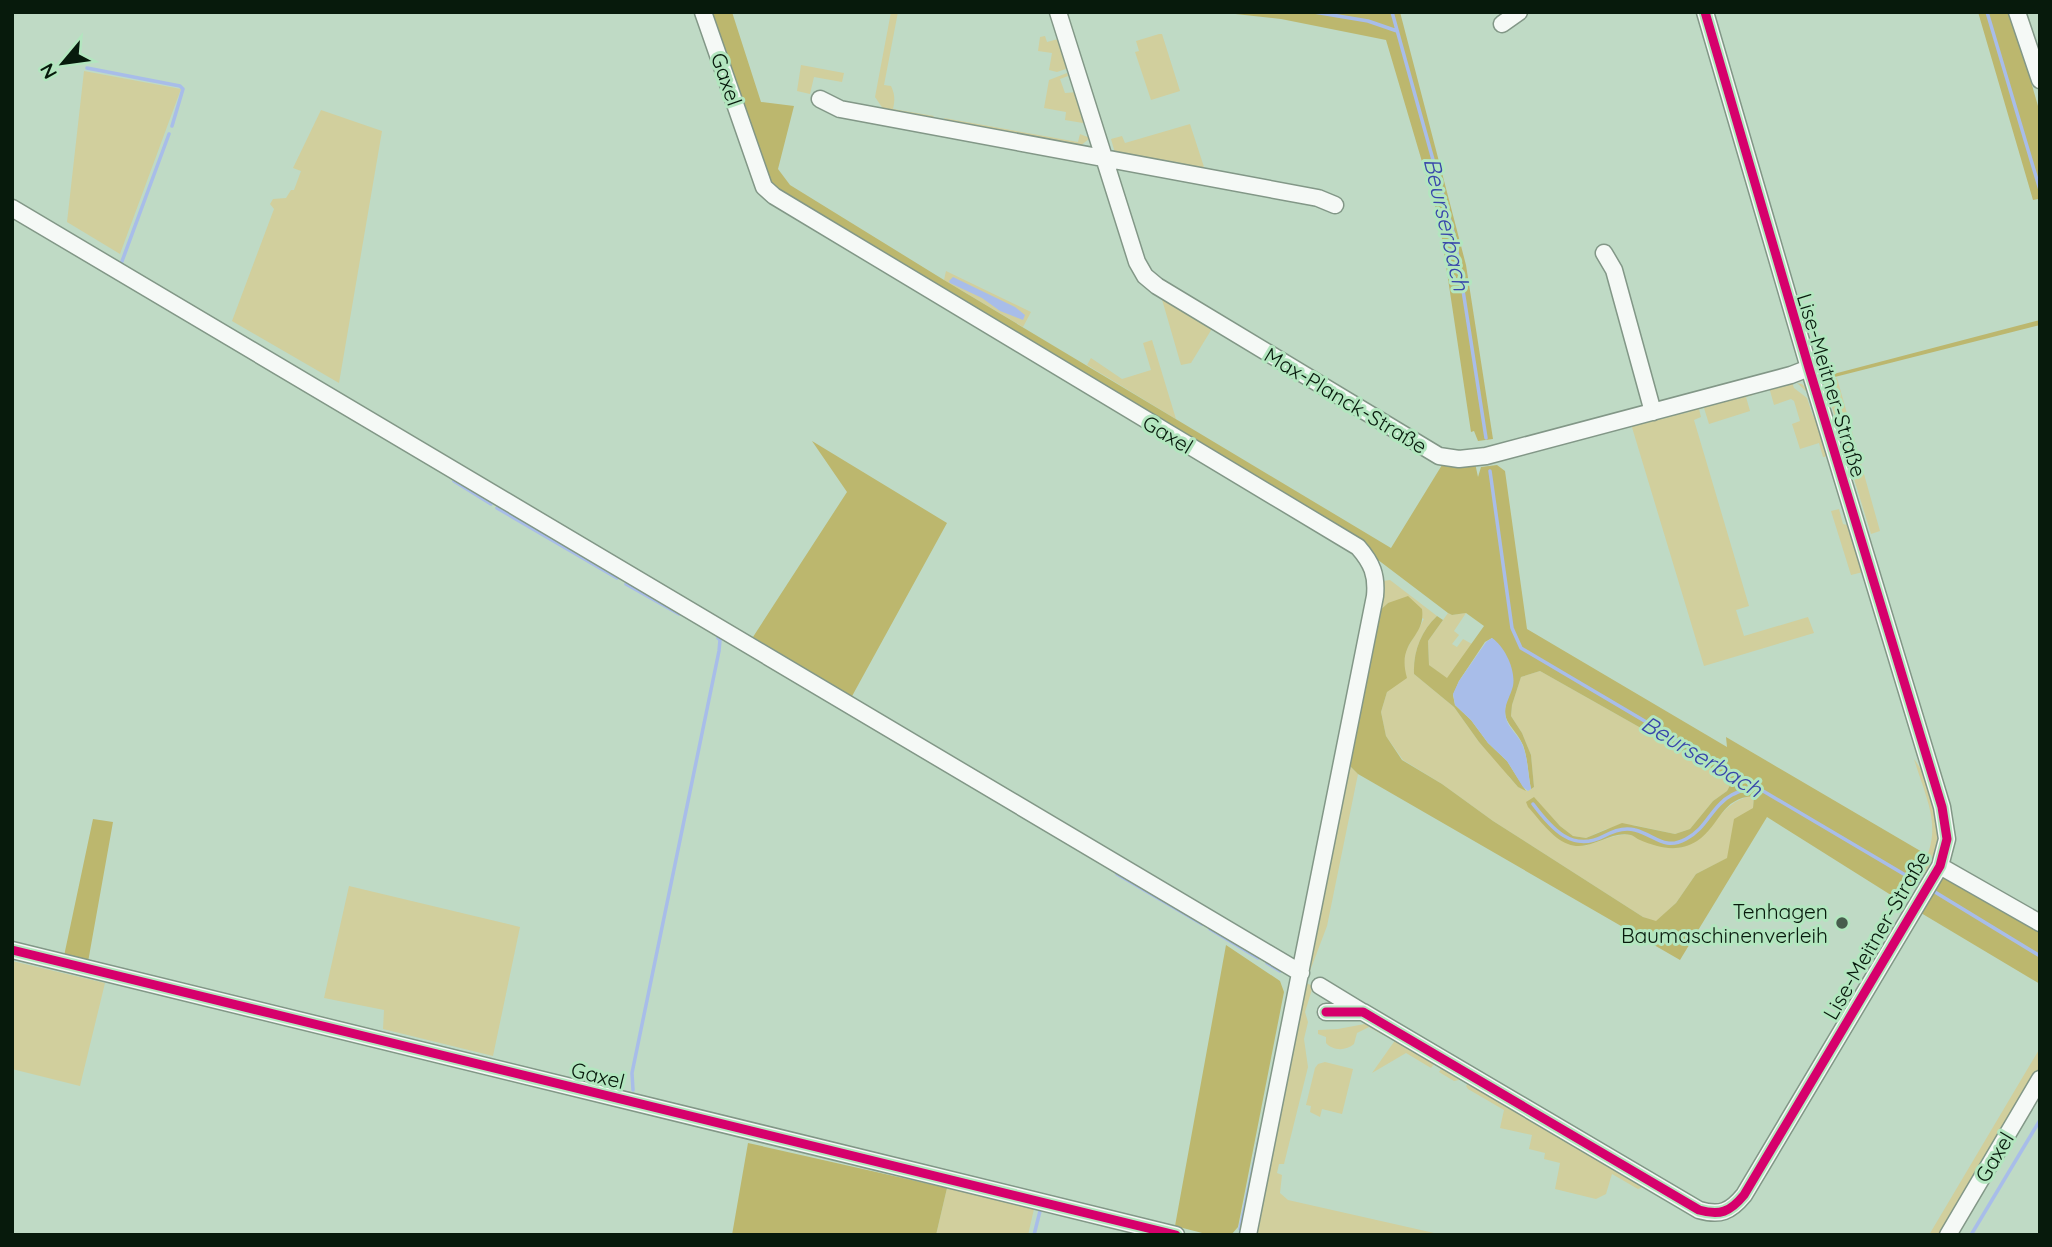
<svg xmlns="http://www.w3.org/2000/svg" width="2052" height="1247" viewBox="0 0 2052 1247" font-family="Quicksand,sans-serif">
<rect width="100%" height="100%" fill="#bfdac5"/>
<path fill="#d1cf9d" d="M 891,12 L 898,12 L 884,85 L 891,86 C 895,94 895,100 893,109 L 934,116 L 929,121 L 886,113 L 875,97 Z
M 1057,34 L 1060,35 L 1068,64 L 1066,69 L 1057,72 L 1049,70 L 1052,53 L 1038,51 L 1040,37 L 1045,36 L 1047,42 L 1058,39 Z
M 1159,34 L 1162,34 L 1180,91 L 1151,100 L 1135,52 L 1139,51 L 1136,41 Z
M 801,65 L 844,73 L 842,82 L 814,77 L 810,94 L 797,91 Z
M 84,71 L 181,89 L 120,254 L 67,222 Z
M 1067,73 L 1068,76 L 1060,79 L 1065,93 L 1078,92 L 1086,119 L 1083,123 L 1065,120 L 1066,112 L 1044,108 L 1049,80 Z
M 321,110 L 382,131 L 339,383 L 232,321 L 274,209 L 270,204 L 273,199 L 286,198 L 291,190 L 294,190 L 301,171 L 293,168 Z
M 944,118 L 1078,142 L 1080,134 L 1090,138 L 1079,147 L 947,124 Z
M 1190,124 L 1204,167 L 1199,169 L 1115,153 L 1111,139 L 1122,136 L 1125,143 Z
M 946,271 L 1031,312 L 1023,327 L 944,280 Z
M 1161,296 L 1213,327 L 1191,363 L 1181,365 Z
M 1152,340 L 1176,419 L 1087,365 L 1091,358 L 1122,379 L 1151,370 L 1143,343 Z
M 1837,378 L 1880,531 L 1871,534 L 1830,401 L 1819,381 Z
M 1792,382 L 1794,388 L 1807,398 L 1813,416 L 1815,415 L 1807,392 L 1797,383 L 1802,384 L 1809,391 L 1829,451 L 1825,457 L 1823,457 L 1819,443 L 1800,449 L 1792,424 L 1800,421 L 1794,401 L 1791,399 L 1774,405 L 1769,387 Z
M 1750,392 L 1753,395 L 1746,397 L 1750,411 L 1709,424 L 1704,408 L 1699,409 L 1701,417 L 1694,420 L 1749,606 L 1736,610 L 1744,636 L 1808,617 L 1814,633 L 1704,666 L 1631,424 L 1677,411 L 1680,414 L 1689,412 L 1687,409 Z
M 1839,509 L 1843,524 L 1851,526 L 1863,572 L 1851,575 L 1831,511 Z
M 1390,580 L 1437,616 C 1421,631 1413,652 1414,674 L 1454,707 L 1479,742 L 1501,764 L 1509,777 L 1518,787 L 1528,791 L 1534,787 L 1531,755 L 1522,733 L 1511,716 L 1512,705 L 1521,677 L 1540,671 L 1733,780 L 1727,791 L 1713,801 L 1690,829 L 1675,834 L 1633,825 L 1606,829 L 1586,838 L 1573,836 L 1560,826 L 1534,798 L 1527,802 L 1584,846 C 1598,843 1618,832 1631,835 C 1650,840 1662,852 1682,847 C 1715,838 1713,804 1754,795 L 1753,808 L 1728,858 L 1696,874 L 1676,903 L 1656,922 L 1643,917 L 1493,821 L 1442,784 L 1403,760 L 1386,736 L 1381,712 L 1387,692 L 1404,667 L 1404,654 L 1424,619 L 1388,603 L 1377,613 L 1383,581 Z
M 1448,613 L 1452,615 L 1466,613 L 1454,631 L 1459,635 L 1452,644 L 1457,647 L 1463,639 L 1472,644 L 1447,679 L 1429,665 L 1428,641 Z
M 1914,759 C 1933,785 1945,819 1938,852 C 1936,860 1930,869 1926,877 L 1919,872 C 1945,830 1927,802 1914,759 Z
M 1346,762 L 1358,774 L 1327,926 L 1310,971 L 1306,967 Z
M 349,886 L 520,927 L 493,1056 L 383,1029 L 384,1010 L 324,998 Z
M 12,961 L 105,983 L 80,1086 L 12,1069 Z
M 1306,983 L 1313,986 L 1305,1012 L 1308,1022 L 1304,1039 L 1308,1067 L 1284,1164 L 1279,1164 L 1277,1173 L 1282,1175 L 1280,1193 L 1288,1200 L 1443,1235 L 1251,1235 Z
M 1370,1023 L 1385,1032 L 1383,1035 L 1369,1027 L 1357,1033 L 1354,1044 C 1346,1051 1333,1051 1326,1043 L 1326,1037 L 1318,1034 L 1318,1030 L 1338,1029 Z
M 1396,1039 L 1460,1077 L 1459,1080 L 1454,1081 L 1439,1072 L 1441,1069 L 1434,1064 L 1431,1068 L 1406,1053 L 1372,1073 Z
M 2040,1048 L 2040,1073 L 1943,1235 L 1929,1235 Z
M 1325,1062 L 1353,1069 L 1342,1114 L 1322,1109 L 1320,1117 L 1310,1112 L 1311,1106 L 1306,1105 L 1315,1068 L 1318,1064 Z
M 1469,1082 L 1643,1186 L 1641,1188 L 1638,1189 L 1612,1174 L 1606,1194 L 1596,1199 L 1555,1189 L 1560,1163 L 1544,1159 L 1545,1153 L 1529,1149 L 1532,1135 L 1500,1128 L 1504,1110 L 1468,1089 L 1466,1086 Z
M 947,1188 L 1034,1209 L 1028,1235 L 936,1235 Z"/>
<path fill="#bcb76e" d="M 707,12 L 732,12 L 761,102 L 794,106 L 778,169 L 790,185 L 944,280 L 1391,548 L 1442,465 L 1445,463 L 1475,463 L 1478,477 L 1481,467 L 1497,465 L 1505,471 L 1527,629 L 1727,747 L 1726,737 L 1929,856 L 1902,902 L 1767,817 L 1680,960 L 1358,774 L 1346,762 L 1377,613 L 1388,603 L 1408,596 L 1422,609 C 1426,639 1396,640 1407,678 L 1387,692 L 1381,712 L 1386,736 L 1402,760 L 1442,784 L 1493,821 L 1643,917 L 1656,921 L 1676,903 L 1696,874 L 1727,858 L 1734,819 L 1753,808 L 1754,796 C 1720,798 1721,825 1697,841 C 1678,853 1659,848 1640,840 C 1637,839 1634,836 1631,835 C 1610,830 1589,853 1568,844 C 1552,838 1539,819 1528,807 L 1526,802 L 1534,797 L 1560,826 L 1573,836 L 1586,838 L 1622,823 L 1675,834 L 1690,829 L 1713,801 L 1727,791 L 1733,780 L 1540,671 L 1521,677 L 1512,705 L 1511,716 L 1522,733 L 1531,755 L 1534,787 L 1531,789 C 1528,775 1528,759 1523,745 C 1515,726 1497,721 1509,696 L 1492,638 L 1485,642 L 1459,681 L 1453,695 L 1455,705 L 1471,720 L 1488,743 L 1507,761 L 1526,791 L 1518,787 L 1479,742 L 1454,707 L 1414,674 C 1413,652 1421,631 1437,616 L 1443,620 L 1428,641 L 1429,665 L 1447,678 L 1484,626 L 1466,613 L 1452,615 L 1448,613 L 1361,547 L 773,193 Z
M 1217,12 L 1400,12 L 1466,265 L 1493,439 L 1478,441 L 1474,431 L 1471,432 L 1439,219 L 1386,40 L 1281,19 Z
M 1978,12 L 2011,12 L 2040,113 L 2040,206 L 2038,199 L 2033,200 Z
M 2040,320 L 2040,325 L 1819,381 L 1822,377 Z
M 812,441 L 947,523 L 851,698 L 753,637 L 847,492 Z
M 93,819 L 113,822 L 88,962 L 64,956 Z
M 1941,875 L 2040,929 L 2040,984 L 1921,913 Z
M 1226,945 L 1280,981 L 1284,992 L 1238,1227 L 1231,1235 L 1210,1235 L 1175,1226 Z
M 748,1143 L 947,1188 L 936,1235 L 732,1235 Z"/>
<path fill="#a8bde9" d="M 953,277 L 1015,307 L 1025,315 L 1023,320 L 1000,311 L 982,298 L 950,283 L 949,281 Z
M 1492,638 C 1505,647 1516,670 1513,686 C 1510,698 1503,705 1506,718 C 1508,728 1519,735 1523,746 C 1528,759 1528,775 1531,789 L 1528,791 L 1523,787 L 1507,761 L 1488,743 L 1471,720 L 1455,705 L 1453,694 L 1459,681 L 1486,642 Z"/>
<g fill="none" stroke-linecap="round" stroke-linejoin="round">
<path stroke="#a8bde9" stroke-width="3.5" d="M 1314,12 L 1368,21 L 1397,31
M 1392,12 L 1455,239 L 1486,438
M 1987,12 L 2040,190
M 87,68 L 180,86 L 183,89 L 172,126
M 121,264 L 169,134
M 1490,471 L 1512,628 L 1521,648 L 1924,886
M 454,481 L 491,504
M 497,508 L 617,578
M 626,584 L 679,614
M 1533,804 C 1551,828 1572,853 1604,836 C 1613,831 1625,827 1635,830 C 1655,835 1664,851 1686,839 C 1703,830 1708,816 1720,804 C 1729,794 1741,791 1753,786
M 1117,874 L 1202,924
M 1930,889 L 2040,956
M 1210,929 L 1258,958
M 1267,963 L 1280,971
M 633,1090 L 632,1073 L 719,651 L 720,640 L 718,638
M 1240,1229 L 1260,1135
M 1034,1235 L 1040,1211
M 1971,1235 L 2040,1120"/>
<g stroke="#829787" stroke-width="19">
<path id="minor" d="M 703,12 L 764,187 L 774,196 L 1358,547 C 1372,563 1377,575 1375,596 L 1248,1235
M 1058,12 L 1137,262 L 1145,276 L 1157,286 L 1439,456 L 1459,459 L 1486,456 L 1791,375 L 1809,368
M 2017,12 L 2040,80
M 1502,24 L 1519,12
M 820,99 L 840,109 L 1318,198 L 1335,205
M 12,208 L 1301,973
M 1604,253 L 1614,270 L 1653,412
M 1940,866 L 2040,923
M 12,950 L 1176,1235
M 1320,986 L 1361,1011
M 1326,1012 L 1363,1012 L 1699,1210 C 1720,1216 1730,1212 1744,1195 L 1940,866 L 1947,839 L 1942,807 L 1809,368 L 1705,12
M 1948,1235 L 2040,1079"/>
</g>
<use href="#minor" stroke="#f5f9f6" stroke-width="16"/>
<g stroke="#b3e6bf" stroke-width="13">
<path id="cycleway" d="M 12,950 L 1176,1235
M 1326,1012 L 1363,1012 L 1699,1210 C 1720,1216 1730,1212 1744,1195 L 1940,866 L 1947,839 L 1942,807 L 1809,368 L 1705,12"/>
</g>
<use href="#cycleway" stroke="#d6006c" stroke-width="9"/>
</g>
<circle fill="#475d4d" stroke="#b3e6bf" stroke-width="2.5" cx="1842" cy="923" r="7"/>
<g text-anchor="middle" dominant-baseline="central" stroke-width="6" stroke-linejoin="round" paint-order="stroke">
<g font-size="21" fill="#071a0c" stroke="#b3e6bf">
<text transform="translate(727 79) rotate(71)">Gaxel</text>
<text transform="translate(1832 385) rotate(73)">Lise-Meitner-Straße</text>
<text transform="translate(1346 400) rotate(31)">Max-Planck-Straße</text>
<text transform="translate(1168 434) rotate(31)">Gaxel</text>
<text transform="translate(1876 935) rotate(-60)">Lise-Meitner-Straße</text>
<text transform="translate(598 1075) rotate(14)">Gaxel</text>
<text transform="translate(1994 1157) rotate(-59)">Gaxel</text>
</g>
<g font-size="21" fill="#071a0c" stroke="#b3e6bf" text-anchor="end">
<text x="1828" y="911">Tenhagen<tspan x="1828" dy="24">Baumaschinenverleih</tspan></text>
</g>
<g font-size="23" font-style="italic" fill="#3846ab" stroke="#b3e6bf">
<text transform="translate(1447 224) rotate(77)">Beurserbach</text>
<text transform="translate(1702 756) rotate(31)">Beurserbach</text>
</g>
</g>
<rect width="2052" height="1247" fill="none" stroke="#071a0c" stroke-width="28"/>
<g transform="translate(63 63) rotate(241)" stroke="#b3e6bf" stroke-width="5" paint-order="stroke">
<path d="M0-5L12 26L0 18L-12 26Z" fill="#071a0c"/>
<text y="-10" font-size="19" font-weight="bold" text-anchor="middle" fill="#071a0c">N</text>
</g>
</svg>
